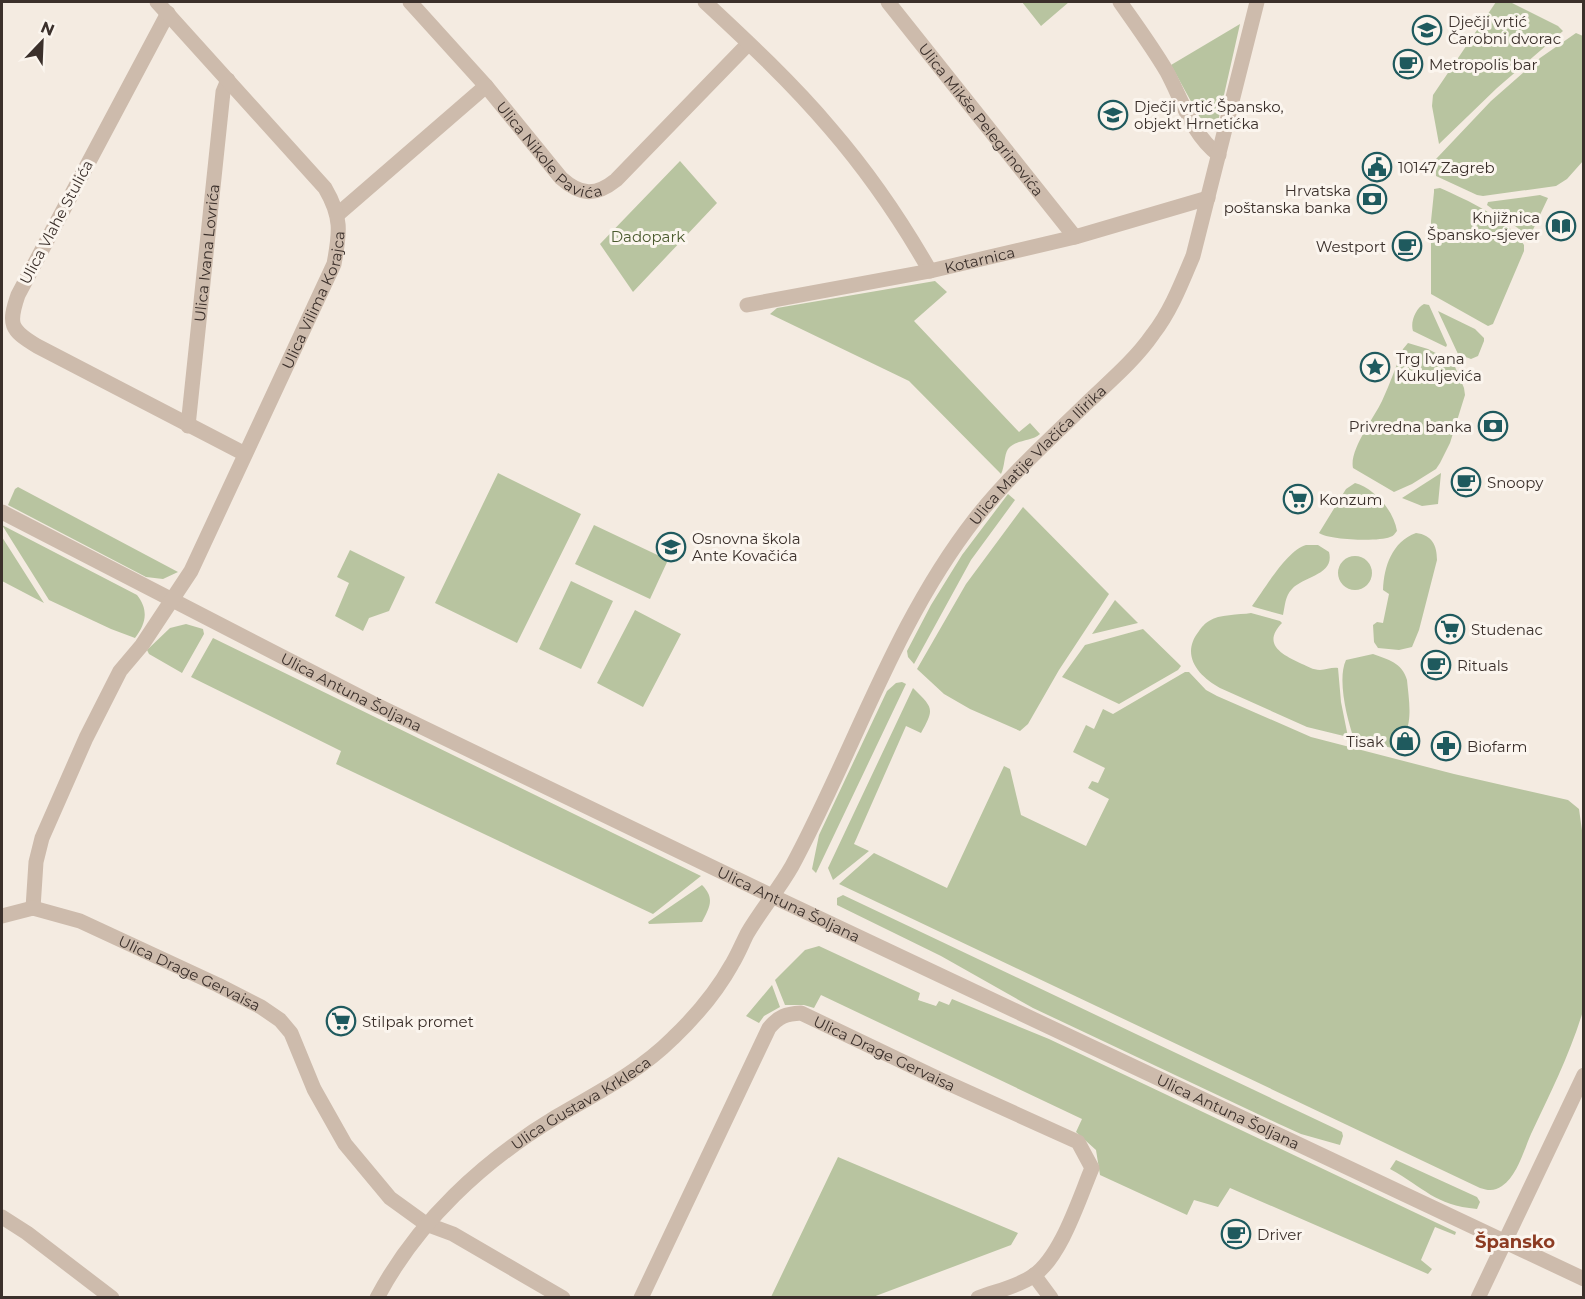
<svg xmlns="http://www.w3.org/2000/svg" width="1585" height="1299" viewBox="0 0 1585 1299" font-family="Montserrat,sans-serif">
<rect width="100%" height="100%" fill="#f4ebe1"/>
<path fill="#b8c4a0" d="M 1022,2 L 1069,2 L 1041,26 Z
M 1496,2 L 1510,2 L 1558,26 L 1563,31 L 1497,88 L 1439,144 L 1432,106 L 1433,95 Z
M 1240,24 L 1217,126 L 1204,122 L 1199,116 L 1171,65 Z
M 1576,33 L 1583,36 L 1583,161 L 1567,179 L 1556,186 L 1483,196 L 1477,195 L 1436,176 L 1436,159 L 1491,101 L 1540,58 Z
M 680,161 L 717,203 L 633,292 L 600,244 Z
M 1440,188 C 1467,200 1508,218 1524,245 L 1524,251 L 1493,324 L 1488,326 L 1431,294 L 1431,221 L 1434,192 L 1434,189 Z
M 1540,195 L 1548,198 L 1530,236 L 1523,232 L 1487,205 L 1488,202 Z
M 935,281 L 947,292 L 914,321 L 1019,432 L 1030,423 L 1040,434 C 1031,442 1016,439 1008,449 C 1004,455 1005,466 1001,474 L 909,381 L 770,314 L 777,308 Z
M 1424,304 L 1429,305 L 1447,345 L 1446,347 L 1413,331 C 1410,322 1416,308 1424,304 Z
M 1438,311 L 1475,329 L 1484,338 L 1484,341 L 1478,356 L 1471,359 L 1458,354 Z
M 1408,343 L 1428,349 L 1453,362 L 1464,388 L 1465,395 L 1450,443 L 1440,463 L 1436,469 L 1412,484 L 1394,492 L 1353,468 C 1349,450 1374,418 1382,401 C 1390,384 1396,366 1403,349 Z
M 498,473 L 581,514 L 517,643 L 435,603 Z
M 1441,473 L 1438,504 L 1422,506 L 1402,498 Z
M 1355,483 C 1374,488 1394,511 1397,531 C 1395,533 1394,536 1390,537 C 1378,542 1329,540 1319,533 L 1346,489 Z
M 18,487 L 178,572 L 163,579 L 146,577 L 8,505 L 15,489 Z
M 1008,494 L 1015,500 L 971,560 L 914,664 L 908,657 L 907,651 L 931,605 L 962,555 Z
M 1023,507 L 1109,594 L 1059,670 L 1028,724 L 1020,731 L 970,709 L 944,694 L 917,669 L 966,584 Z
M 2,525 L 137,595 C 149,610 146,624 135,638 L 111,629 L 49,600 Z
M 594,525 L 668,560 L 650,599 L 575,564 Z
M 1416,533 C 1432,535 1437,545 1437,560 L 1419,630 L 1412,647 L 1399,650 L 1378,648 L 1374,642 L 1373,625 L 1377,622 L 1383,623 L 1389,594 L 1383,590 C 1384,566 1392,542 1416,533 Z
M 2,537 L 44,603 L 2,581 Z
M 1306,545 L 1318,545 L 1329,552 C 1335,575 1304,576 1292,589 C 1285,596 1285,606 1283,615 L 1254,607 L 1252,606 C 1264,590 1287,550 1306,545 Z
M 350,550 L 405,577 L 389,611 L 369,618 L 363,631 L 335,616 L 349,583 L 337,577 Z
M1338 573a17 17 0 1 1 34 0a17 17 0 1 1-34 0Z
M 571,581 L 613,601 L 581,669 L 539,649 Z
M 1115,600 L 1138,623 L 1092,634 Z
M 635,610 L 681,634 L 643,707 L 597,683 Z
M 1251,613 L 1280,621 L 1282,623 C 1261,645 1283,655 1302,664 C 1307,666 1313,670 1320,670 C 1326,670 1332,667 1338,668 L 1341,702 L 1348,737 L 1307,727 L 1220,688 C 1198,676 1180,655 1199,631 C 1201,628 1205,623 1209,621 C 1219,614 1239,615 1251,613 Z
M 186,624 L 203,629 L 204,634 L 182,673 L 149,654 L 147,650 L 170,628 Z
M 1143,629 L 1181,666 L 1178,670 L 1119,704 L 1062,677 L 1085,645 Z
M 213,638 L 701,876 L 653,914 L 336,764 L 341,751 L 191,677 Z
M 1373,654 C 1388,660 1402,662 1407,680 C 1409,703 1416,734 1392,748 L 1354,739 C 1347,719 1337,679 1346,660 Z
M 1185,672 L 1189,672 L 1206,690 L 1217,696 L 1311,737 L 1454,774 L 1568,800 L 1579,809 L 1584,845 L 1583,1011 C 1570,1054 1550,1094 1531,1134 C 1524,1150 1517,1176 1502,1186 C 1495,1191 1489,1191 1480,1188 L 839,884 L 874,853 L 947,888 L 1004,766 L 1010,769 L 1021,815 L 1086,846 L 1109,799 L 1088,788 L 1092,781 L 1098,783 L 1105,768 L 1073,752 L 1086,725 L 1094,729 L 1103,709 L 1113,714 Z
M 902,682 L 906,684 L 816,873 L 812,869 L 819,835 L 887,691 L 896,683 Z
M 913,688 C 933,708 935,708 921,733 L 906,726 L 854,844 L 869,851 L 833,880 L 828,868 Z
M 702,885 C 715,898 710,907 702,922 L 649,924 L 648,922 Z
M 843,895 L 1334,1128 L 1342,1132 L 1343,1136 L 1340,1145 L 1301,1134 L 1279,1124 L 1033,1008 L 941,956 L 837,905 L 837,898 Z
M 819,946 L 920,993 L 918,1000 L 936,1006 L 939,1001 L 949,1005 L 952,999 L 1049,1039 L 1456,1232 L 1455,1235 L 1435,1227 L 1421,1260 L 1432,1269 L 1428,1274 L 1230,1188 L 1218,1207 L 1194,1200 L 1187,1215 L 1100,1175 L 1096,1150 L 1076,1132 L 1082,1119 L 821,995 L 814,1008 L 804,1005 L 785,1005 L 775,980 L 805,950 Z
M 772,985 L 780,1007 L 764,1016 L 759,1023 L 746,1016 Z
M 838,1157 L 1018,1233 L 1011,1245 L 873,1297 L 771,1297 Z
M 1396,1160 L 1477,1197 L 1480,1202 L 1477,1209 C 1434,1205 1425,1188 1390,1169 Z"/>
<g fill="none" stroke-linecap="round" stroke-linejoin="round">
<g stroke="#cdbbac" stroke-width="15">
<path id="s1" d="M 410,2 L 486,86 L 561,178 C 581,196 596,196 616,180 L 748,44"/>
<path d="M 705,2 C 748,42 792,83 830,128 C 868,172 901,220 930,271"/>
<path id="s2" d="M 888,2 L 1075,237"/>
<path d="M 1120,2 C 1136,25 1153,48 1167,72 C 1182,100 1192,135 1219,155"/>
<path d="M 168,13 L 18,295 C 8,324 10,330 37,346 L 245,454"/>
<path d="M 337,215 L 486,86"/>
<path id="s3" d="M 747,305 L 930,271 L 1075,237 L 1208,198"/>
<path id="s4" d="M 188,426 L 223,92 L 228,80"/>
<path id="s5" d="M 2,512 L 372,703 L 772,896 L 1584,1279"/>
<path id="s6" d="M 33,908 L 36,862 L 42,838 L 86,738 L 120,671 L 142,645 L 191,571 L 334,264 C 340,232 342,217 325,188 L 157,2"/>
<path id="s7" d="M 2,916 L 33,908 L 80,921 L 218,985 L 261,1007 L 280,1020 L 291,1033 L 314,1089 L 345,1144 L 390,1198 L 426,1224 L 453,1234 L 563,1298"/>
<path d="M 2,1217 L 27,1233 L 112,1298"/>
<path d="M 1034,1275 L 1051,1298"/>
<path id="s8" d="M 377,1298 C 417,1222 483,1161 556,1117 C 597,1093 639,1072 673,1038 C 695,1017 717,991 732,964 C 738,954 742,944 747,934 C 761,910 779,889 792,866 C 854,751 894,623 975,519 C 1009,476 1049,440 1088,402 C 1110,381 1135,360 1153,334 C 1171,311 1182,282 1193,256 L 1257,2"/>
<path id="s9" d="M 641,1298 L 769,1028 C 779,1016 786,1014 801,1013 L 941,1080 L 1078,1142 L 1092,1168 C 1079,1199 1061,1257 1033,1276 C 1017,1287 996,1291 978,1298"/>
<path d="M 1478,1298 L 1584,1075"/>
</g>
</g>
<defs>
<g id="school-ring" transform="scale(1.5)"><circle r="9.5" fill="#fbf5ee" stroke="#1f5a5e" stroke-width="1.5"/><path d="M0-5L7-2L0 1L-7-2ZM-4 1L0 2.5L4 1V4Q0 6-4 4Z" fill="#1f5a5e"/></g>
<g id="cafe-ring" transform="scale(1.5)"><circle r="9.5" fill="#fbf5ee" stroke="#1f5a5e" stroke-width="1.5"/><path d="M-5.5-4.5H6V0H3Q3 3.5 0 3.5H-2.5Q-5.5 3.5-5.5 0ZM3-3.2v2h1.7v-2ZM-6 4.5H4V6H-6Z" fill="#1f5a5e"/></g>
<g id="civic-ring" transform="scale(1.5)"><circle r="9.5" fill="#fbf5ee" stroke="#1f5a5e" stroke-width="1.5"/><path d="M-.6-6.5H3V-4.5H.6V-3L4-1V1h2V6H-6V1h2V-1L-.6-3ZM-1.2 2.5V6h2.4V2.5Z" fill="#1f5a5e"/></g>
<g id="bank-ring" transform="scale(1.5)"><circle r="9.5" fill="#fbf5ee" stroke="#1f5a5e" stroke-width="1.5"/><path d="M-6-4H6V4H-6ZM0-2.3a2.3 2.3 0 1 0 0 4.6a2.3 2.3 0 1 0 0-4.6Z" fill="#1f5a5e"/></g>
<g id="library-ring" transform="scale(1.5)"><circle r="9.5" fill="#fbf5ee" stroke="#1f5a5e" stroke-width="1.5"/><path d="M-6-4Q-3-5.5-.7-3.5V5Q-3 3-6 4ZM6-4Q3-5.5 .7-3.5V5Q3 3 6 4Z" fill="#1f5a5e"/></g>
<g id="sight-ring" transform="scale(1.5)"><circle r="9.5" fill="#fbf5ee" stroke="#1f5a5e" stroke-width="1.5"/><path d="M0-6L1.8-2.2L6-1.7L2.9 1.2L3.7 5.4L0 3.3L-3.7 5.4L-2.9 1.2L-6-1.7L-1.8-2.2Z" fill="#1f5a5e"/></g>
<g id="supermarket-ring" transform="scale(1.5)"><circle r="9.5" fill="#fbf5ee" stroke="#1f5a5e" stroke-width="1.5"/><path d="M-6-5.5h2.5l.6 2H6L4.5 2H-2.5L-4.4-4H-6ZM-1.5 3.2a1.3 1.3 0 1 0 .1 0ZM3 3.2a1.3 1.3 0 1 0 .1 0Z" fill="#1f5a5e"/></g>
<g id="shop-ring" transform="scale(1.5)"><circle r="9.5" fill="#fbf5ee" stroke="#1f5a5e" stroke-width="1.5"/><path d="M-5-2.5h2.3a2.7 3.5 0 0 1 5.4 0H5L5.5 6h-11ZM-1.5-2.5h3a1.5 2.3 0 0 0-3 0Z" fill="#1f5a5e"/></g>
<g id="pharmacy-ring" transform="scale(1.5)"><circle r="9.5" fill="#fbf5ee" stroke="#1f5a5e" stroke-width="1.5"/><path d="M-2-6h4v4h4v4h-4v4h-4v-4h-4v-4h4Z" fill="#1f5a5e"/></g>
</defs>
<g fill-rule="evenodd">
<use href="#school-ring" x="1427" y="30"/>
<use href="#cafe-ring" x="1408" y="64"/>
<use href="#school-ring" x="1113" y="115"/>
<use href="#civic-ring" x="1377" y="167"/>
<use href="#bank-ring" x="1372" y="199"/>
<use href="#library-ring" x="1561" y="226"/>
<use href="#cafe-ring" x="1407" y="246"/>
<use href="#sight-ring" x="1375" y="367"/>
<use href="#bank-ring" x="1493" y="426"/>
<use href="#cafe-ring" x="1466" y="482"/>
<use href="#supermarket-ring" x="1298" y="499"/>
<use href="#school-ring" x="671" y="547"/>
<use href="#supermarket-ring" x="1450" y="629"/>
<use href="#cafe-ring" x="1436" y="665"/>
<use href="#shop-ring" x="1405" y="741"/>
<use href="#pharmacy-ring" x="1446" y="746"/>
<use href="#supermarket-ring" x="341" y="1021"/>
<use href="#cafe-ring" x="1236" y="1234"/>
</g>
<g text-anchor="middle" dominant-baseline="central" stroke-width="6" stroke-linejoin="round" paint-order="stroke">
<g font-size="15" fill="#3b302b" stroke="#fbf5ee" text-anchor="start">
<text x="1448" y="21">Dječji vrtić<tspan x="1448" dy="17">Čarobni dvorac</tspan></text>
<text x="1429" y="64">Metropolis bar</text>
<text x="1134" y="106">Dječji vrtić Špansko,<tspan x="1134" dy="17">objekt Hrnetićka</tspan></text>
<text x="1398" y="167">10147 Zagreb</text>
<text x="1351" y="190" text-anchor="end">Hrvatska<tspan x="1351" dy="17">poštanska banka</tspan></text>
<text x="1540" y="217" text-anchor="end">Knjižnica<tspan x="1540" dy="17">Špansko-sjever</tspan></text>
<text x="1386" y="246" text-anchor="end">Westport</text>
<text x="1396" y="358">Trg Ivana<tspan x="1396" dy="17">Kukuljevića</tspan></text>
<text x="1472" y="426" text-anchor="end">Privredna banka</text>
<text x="1487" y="482">Snoopy</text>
<text x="1319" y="499">Konzum</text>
<text x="692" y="538">Osnovna škola<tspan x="692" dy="17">Ante Kovačića</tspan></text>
<text x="1471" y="629">Studenac</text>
<text x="1457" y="665">Rituals</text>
<text x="1384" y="741" text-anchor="end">Tisak</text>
<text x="1467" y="746">Biofarm</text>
<text x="362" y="1021">Stilpak promet</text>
<text x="1257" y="1234">Driver</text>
</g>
<g font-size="15" fill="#3b302b" stroke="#fbf5ee">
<text stroke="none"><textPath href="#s2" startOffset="150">Ulica Mikše Pelegrinovića</textPath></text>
<text stroke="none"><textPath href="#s1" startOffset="206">Ulica Nikole Pavića</textPath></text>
<text transform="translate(56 222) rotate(-62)">Ulica Vlahe Stulića</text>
<text stroke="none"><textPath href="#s4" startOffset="174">Ulica Ivana Lovrića</textPath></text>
<text stroke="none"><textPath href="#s3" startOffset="237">Kotarnica</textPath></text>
<text stroke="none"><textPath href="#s6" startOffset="676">Ulica Vilima Korajca</textPath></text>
<text stroke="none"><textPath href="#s8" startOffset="1092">Ulica Matije Vlačića Ilirika</textPath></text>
<text stroke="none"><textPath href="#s5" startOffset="393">Ulica Antuna Šoljana</textPath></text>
<text stroke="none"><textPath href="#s5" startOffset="879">Ulica Antuna Šoljana</textPath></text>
<text stroke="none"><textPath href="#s7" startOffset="202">Ulica Drage Gervaisa</textPath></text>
<text stroke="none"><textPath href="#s9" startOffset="428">Ulica Drage Gervaisa</textPath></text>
<text stroke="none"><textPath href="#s8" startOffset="286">Ulica Gustava Krkleca</textPath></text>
<text stroke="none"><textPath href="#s5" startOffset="1365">Ulica Antuna Šoljana</textPath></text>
</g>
<g font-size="15" fill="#4a5a2e" stroke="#fbf5ee">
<text x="648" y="236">Dadopark</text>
</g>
<g font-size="18" font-weight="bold" fill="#8c3b22" stroke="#fbf5ee">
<text x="1515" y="1242">Špansko</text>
</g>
</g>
<rect width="1585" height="1299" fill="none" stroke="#3b302b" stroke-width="6"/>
<g transform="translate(42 42) rotate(23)" stroke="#fbf5ee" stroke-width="4.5" paint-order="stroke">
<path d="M0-4.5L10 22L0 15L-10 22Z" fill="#3b302b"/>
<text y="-9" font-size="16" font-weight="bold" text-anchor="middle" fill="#3b302b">N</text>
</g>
</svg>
